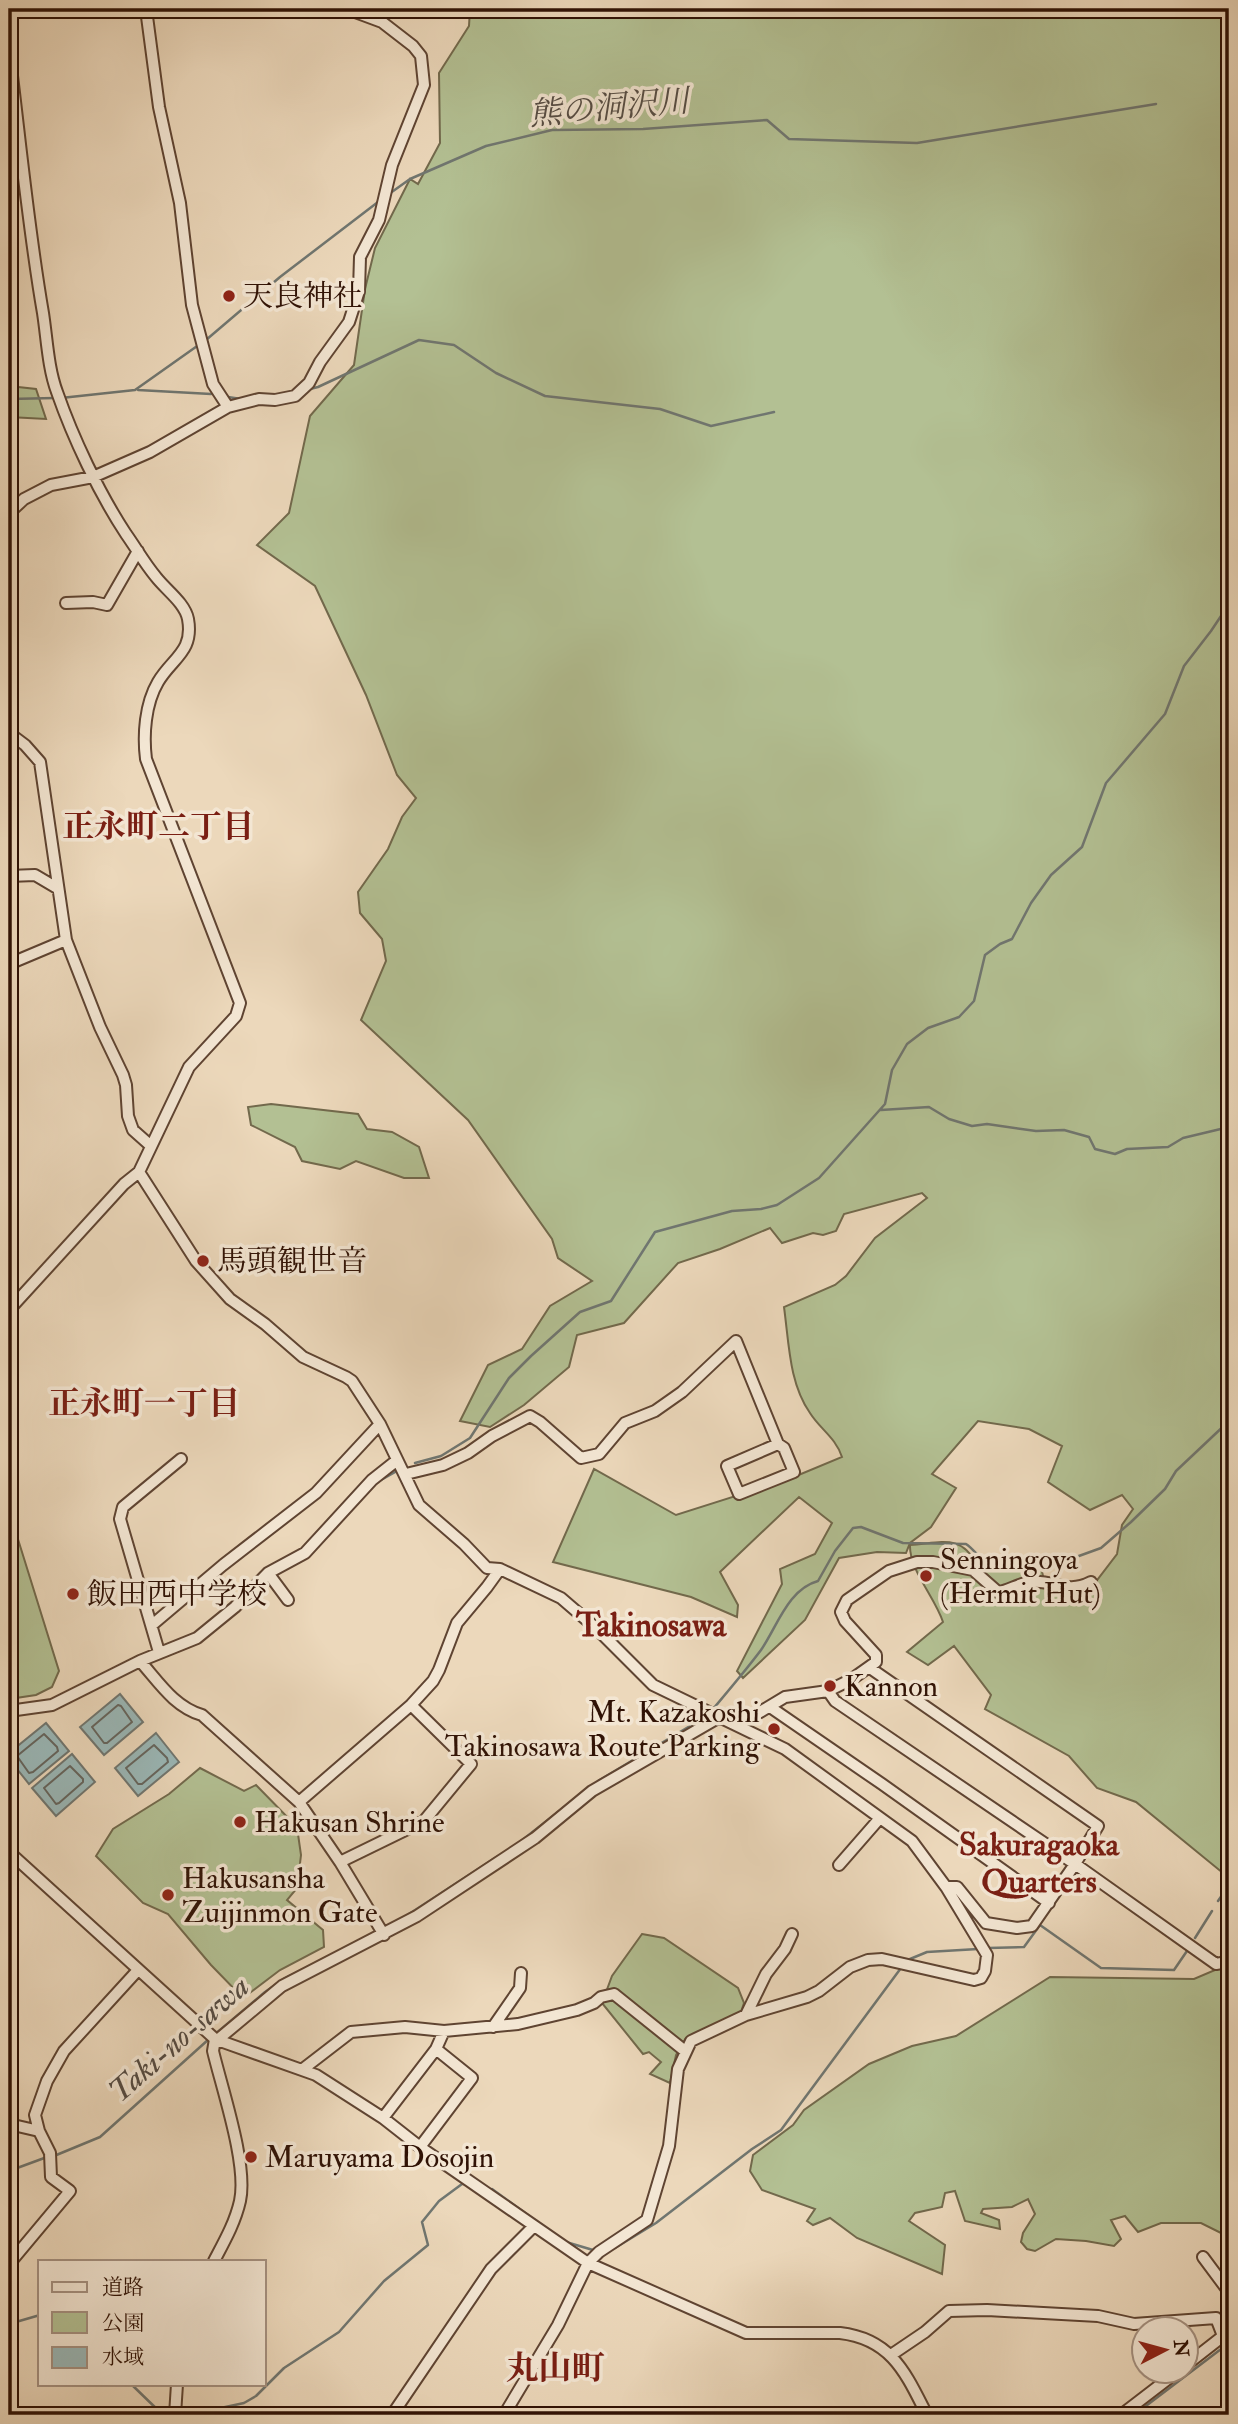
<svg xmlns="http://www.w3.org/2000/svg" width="1238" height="2424" viewBox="0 0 1238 2424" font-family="'IM FELL Double Pica','Noto Serif JP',serif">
<rect width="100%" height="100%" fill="#ecd8bb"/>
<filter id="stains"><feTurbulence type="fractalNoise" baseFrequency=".00286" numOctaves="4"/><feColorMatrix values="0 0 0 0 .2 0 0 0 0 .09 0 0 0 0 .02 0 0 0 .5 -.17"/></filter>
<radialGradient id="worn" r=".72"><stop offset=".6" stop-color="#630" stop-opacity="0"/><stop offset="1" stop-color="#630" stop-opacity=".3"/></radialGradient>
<path fill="#b3c093" stroke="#72694c" stroke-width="2" d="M 470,9 L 1229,9 L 1229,1878 L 1136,1802 L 1097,1788 L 1069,1756 L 985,1709 L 991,1695 L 954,1646 L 928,1665 L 907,1652 L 943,1622 C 935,1597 909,1570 910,1545 C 941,1543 961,1533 977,1565 L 1015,1556 L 1040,1562 L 1046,1590 L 1068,1594 L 1091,1588 L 1117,1554 L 1122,1525 L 1133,1509 L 1122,1495 L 1090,1510 L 1048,1482 L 1062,1446 L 1029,1429 L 978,1421 L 932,1474 L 956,1488 L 931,1527 L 910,1543 L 906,1553 L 877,1552 L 839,1558 L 805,1620 L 743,1678 L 737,1671 L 782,1584 L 780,1569 L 815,1554 L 832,1523 L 799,1497 L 720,1572 L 738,1605 L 737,1617 L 691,1597 L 553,1562 L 594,1469 L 676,1515 L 789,1479 L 842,1457 C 836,1438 820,1429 810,1413 C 789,1383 789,1343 784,1307 L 835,1285 L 846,1276 L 875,1238 L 927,1198 L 922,1193 L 844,1214 L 836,1231 L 823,1235 L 813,1233 L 782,1243 L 770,1228 L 720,1249 L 678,1263 L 624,1323 L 577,1335 L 569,1367 L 524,1405 L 490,1427 L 460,1421 L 488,1365 L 522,1349 L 550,1306 L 592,1281 L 558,1258 L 552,1239 L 468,1120 L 361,1020 L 386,961 L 382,939 L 360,913 L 358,892 L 388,849 L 402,817 L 416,798 L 397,775 L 366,695 L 315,586 L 257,545 L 289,513 L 310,416 L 354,365 L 365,289 L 375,248 L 410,179 L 418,184 L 440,143 L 439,73 L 469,26 Z
M 9,386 L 36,389 L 46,419 L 9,417 Z
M 271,1104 L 358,1114 L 367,1129 L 392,1132 L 419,1147 L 429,1178 L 404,1178 L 356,1161 L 340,1169 L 302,1161 L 295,1147 L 251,1125 L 248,1107 Z
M 9,1529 L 17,1536 L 59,1671 L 52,1687 L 36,1695 L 9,1699 Z
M 200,1768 L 244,1791 L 256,1785 L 297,1827 L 301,1855 L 297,1888 L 287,1900 L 323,1930 L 324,1947 L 280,1970 L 243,1998 L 211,1965 L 168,1914 L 143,1903 L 96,1856 L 113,1829 L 169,1794 Z
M 642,1934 L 664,1938 L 738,1988 L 744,2003 L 741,2012 L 686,2038 L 676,2055 L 670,2083 L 650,2074 L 661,2062 L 649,2052 L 643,2054 L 602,2003 L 612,1976 Z
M 1229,1964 L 1229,2232 L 1225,2235 L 1201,2223 L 1161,2223 L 1138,2232 L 1125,2216 L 1111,2220 L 1121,2239 L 1114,2246 L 1086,2241 L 1056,2239 L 1035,2251 L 1027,2249 L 1021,2242 L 1023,2233 L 1035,2214 L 1028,2199 L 1012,2207 L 983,2209 L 981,2213 L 999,2220 L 1000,2229 L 965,2221 L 955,2191 L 945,2193 L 942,2207 L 915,2213 L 909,2221 L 945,2245 L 942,2274 L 857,2238 L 830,2218 L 813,2225 L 807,2221 L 815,2209 L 762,2190 L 750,2171 L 753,2155 L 793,2125 L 804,2110 L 869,2064 L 912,2046 L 956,2036 L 1050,1977 L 1194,1979 Z"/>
<path fill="#9ab8b8" stroke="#707670" stroke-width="2" d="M 120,1694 L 143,1722 L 104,1755 L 80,1727 Z
M 46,1723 L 69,1751 L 29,1784 L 9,1759 L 9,1753 Z
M 156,1733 L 179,1762 L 138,1796 L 115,1768 Z
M 72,1754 L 95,1782 L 56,1816 L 32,1788 Z"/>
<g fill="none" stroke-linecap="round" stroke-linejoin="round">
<path stroke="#65655e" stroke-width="2" d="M 118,1705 L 121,1706 L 132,1722 L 107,1743 L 104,1743 L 92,1727 Z
M 44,1734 L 57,1747 L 58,1751 L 33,1772 L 29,1773 L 17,1756 Z
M 154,1745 L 167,1758 L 168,1762 L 142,1784 L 138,1784 L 126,1768 Z
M 70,1766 L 83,1779 L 83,1782 L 59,1803 L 56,1804 L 44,1788 Z"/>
<path stroke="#707670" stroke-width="2.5" d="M 389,194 L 410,179 L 486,146 L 552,130 L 643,129 L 767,120 L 789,139 L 917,143 L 1156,104
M 206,340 L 280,277 L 378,202
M 310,389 L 318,387 L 419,340 L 454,345 L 496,373 L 545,396 L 660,409 L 711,426 L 774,412
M 138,390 L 211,394
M 228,397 L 241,399
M 61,398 L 135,390 L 200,344
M 9,399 L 55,398
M 881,1110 L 929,1107 L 949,1119 L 972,1126 L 987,1124 L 1036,1131 L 1064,1130 L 1089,1137 L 1095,1149 L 1115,1154 L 1127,1149 L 1168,1147 L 1183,1138 L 1229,1127
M 415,1463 L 441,1456 L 470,1438 L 509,1378 L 531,1356 L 580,1312 L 611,1301 L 655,1232 L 732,1211 L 761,1209 L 777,1205 L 819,1178 L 885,1104 L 892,1070 L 907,1044 L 928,1028 L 959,1017 L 974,1001 L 985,955 L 1000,944 L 1012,939 L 1031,903 L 1051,875 L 1082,847 L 1106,783 L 1165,714 L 1184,666 L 1211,631 L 1229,604
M 381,1480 L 397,1471
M 713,1709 C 729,1690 746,1670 761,1650 C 777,1627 788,1589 818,1581 L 835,1551 L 853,1528 L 861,1527 L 903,1543 L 966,1544 C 975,1550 979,1559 988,1563 L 1054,1565 L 1101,1548 L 1131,1522 L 1165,1489 L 1176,1471 L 1229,1421
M 598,1781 L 700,1720
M 521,1841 L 576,1798
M 1218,1901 L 1227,1888
M 409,1914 L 498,1856
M 1195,1938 L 1212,1911
M 988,1948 L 1024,1947 L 1040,1925 L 1101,1968 L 1174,1970 L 1189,1948
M 910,1959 L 927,1952 L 978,1949
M 214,2035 L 265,1992 L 285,1978 L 329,1956
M 54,2156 L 100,2137 L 209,2039
M 9,2171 L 47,2157
M 492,2189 L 543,2226
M 566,2242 L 593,2250
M 615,2248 L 656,2223 L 752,2149 L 781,2130 L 901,1968
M 9,2324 L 40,2315
M 131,2384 L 162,2414 L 167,2414
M 188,2415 L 244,2403 L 256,2396 L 284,2368 L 339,2332 L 384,2281 L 428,2245 L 422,2222 L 439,2201 L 462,2184 L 466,2184
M 1134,2415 L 1229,2343"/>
<g stroke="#5f4432" stroke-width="14">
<path id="minor" d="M 146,9 L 159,107 L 180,203 L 192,305 L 213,384 L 228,407
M 9,51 C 20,139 28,227 43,313 C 47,339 48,368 57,392 C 73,438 99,493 126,534 C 136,548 145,564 156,577 C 166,590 185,603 188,619 C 194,652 172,658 158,682 C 145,704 143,735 146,759 L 240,1003 L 236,1016 L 189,1067 L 139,1172 L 124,1184 L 9,1310
M 9,513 L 24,499 L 51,485 L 93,477 L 150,452 L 228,407 L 259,399 L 275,400 L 295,396 L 309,383 L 320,362 L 349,322 L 359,291 L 360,257 L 379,220 L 392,165 L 424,85 L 421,56 L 413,46 L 382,22 L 347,9
M 66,603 L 93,602 L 107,605 L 138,551
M 9,733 L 25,745 L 40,762 L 66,940 L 100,1027 L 123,1075 L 126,1085 L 128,1116 L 133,1130 L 151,1146
M 9,876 L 35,875 L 57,888
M 9,964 L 66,940
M 139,1172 L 196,1261 L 230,1299 L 265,1324 L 303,1357 L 346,1377 L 352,1381 L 380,1424 L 419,1505 L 464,1544 L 487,1568 L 500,1569 L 561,1598 L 597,1629 L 653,1685 L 785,1749 L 912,1841 L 946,1887 L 987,1955 L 985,1971 L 981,1978 L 974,1980 L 882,1959 L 868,1960 L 850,1967 L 819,1991 L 807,1997 L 746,2015 L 691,2041 L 678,2069 L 669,2146 L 647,2220 L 599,2252 L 588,2263 L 558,2325 L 504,2415
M 406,1474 L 443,1465 L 468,1453 L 492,1436 L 530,1416 L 540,1422 L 581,1458 L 599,1454 L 625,1423 L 655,1411 L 682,1392 L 736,1341 L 778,1444 L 784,1448 L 794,1472 L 739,1494 L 727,1466 L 778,1444
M 268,1573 L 288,1600
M 152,1625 L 223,1565 L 316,1493 L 380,1424
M 159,1652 L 120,1519 L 123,1507 L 181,1459
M 140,1661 C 158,1681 174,1707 202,1715 L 299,1802 L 340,1862 L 384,1935
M 870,1668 L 1098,1826 L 1075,1864 L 1032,1926 L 1017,1928 L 986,1923 L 957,1887 L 946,1887
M 828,1691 L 835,1701 L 1075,1864 L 1216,1964 L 1227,1962 L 1229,1958
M 770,1707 L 882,1784 L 1049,1903
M 9,1711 L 52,1705 L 140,1661 L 197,1638 L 235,1607 L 268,1573 L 305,1553 L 372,1480 L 396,1461
M 733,1723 L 750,1718 L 785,1697 L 828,1691 L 852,1679 L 876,1662 L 876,1655 L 845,1621 L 841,1612 L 847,1600 L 889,1571 L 917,1562 L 933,1562 L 973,1570 L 998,1592 C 1009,1591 1019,1583 1031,1582 C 1054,1579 1066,1595 1091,1582
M 299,1802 L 411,1705 L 433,1681 L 439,1670 L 457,1623 L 487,1587 L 500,1569
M 9,1852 L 215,2039 L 213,2051 C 222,2089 248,2165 240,2201 C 235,2223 224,2242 214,2261
M 340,1862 L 424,1821 L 471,1764 L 411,1705
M 839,1865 L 880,1818
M 746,2015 L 766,1974 L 785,1949 L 792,1934
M 493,2027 L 520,1988 L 521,1973
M 215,2042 L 223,2042 L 316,2075 L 383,2118 L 420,2147 L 588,2263 L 746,2333 L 840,2333 C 892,2339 906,2374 927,2415
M 215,2042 L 282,1986 L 417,1916 L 535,1838 L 592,1791 L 718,1718
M 303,2069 L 351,2032 L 405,2027 L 444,2031 L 518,2024 L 577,2010 L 594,2003 L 601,1997 L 614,1994 L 685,2051
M 383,2118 L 436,2049 L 444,2031
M 9,2124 L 39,2131
M 420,2147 L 472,2078 L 436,2049
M 1203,2257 L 1229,2292
M 9,2264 L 70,2191 L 51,2177 L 50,2153 L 39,2131 L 35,2115 L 47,2081 L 64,2051 L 138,1970
M 891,2355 L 925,2332 L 949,2311 L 987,2310 L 1098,2316 L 1134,2324 L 1216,2318 L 1223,2336
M 1186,2365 L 1227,2333
M 175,2415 L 177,2384
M 392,2415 L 491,2269 L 534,2226
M 1121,2415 L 1177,2372"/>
</g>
<use href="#minor" stroke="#f3e6d3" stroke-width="10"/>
</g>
<g fill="#8f2418" stroke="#f3e6d3" stroke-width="2.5">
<circle cx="229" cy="296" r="7"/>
<circle cx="203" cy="1261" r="7"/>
<circle cx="926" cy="1576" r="7"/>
<circle cx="73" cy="1594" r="7"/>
<circle cx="830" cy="1686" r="7"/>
<circle cx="774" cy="1729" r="7"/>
<circle cx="240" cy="1822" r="7"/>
<circle cx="168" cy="1895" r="7"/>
<circle cx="251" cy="2157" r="7"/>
</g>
<g text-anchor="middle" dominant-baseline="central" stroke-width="7" stroke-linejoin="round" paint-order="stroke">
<g font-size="30" fill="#301205" stroke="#f3e6d3" text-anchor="start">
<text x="243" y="296">天良神社</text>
<text x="217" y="1261">馬頭観世音</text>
<text x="940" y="1559">Senningoya<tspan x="940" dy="34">(Hermit Hut)</tspan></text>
<text x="87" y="1594">飯田西中学校</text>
<text x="844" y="1686">Kannon</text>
<text x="760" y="1712" text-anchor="end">Mt. Kazakoshi<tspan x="760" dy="34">Takinosawa Route Parking</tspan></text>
<text x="254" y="1822">Hakusan Shrine</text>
<text x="182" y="1878">Hakusansha<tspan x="182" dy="34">Zuijinmon Gate</tspan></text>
<text x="265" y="2157">Maruyama Dosojin</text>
</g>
<g font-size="32" font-style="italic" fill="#554c44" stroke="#f3e6d3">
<text transform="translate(609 108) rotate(-5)">熊の洞沢川</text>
<text transform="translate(179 2039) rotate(-41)">Taki-no-sawa</text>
</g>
<g font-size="32" font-weight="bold" fill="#7a1f14" stroke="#f3e6d3">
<text x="158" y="827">正永町二丁目</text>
<text x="144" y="1404">正永町一丁目</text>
<text x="1039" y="1845">Sakuragaoka<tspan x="1039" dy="37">Quarters</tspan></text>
</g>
<g font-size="33" font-weight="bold" fill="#7a1f14" stroke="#f3e6d3">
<text x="651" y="1625">Takinosawa</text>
<text x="555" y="2368">丸山町</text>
</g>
</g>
<rect width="1238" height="2424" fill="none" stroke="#ecd8bb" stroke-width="35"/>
<rect x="10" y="10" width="1217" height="2403" fill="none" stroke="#301205" stroke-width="3.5"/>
<rect x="18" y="18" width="1203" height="2389" fill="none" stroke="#301205" stroke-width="2"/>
<rect x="38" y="2260" width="228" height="126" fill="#f3e6d3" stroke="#a59181" stroke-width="2"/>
<rect x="52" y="2282" width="35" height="10" fill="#f3e6d3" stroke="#a59181" stroke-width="2"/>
<text x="102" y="2294" font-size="21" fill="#301205">道路</text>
<rect x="52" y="2312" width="35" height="21" fill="#b3c093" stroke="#a59181" stroke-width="2"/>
<text x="102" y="2330" font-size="21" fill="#301205">公園</text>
<rect x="52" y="2347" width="35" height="21" fill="#9ab8b8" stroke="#a59181" stroke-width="2"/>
<text x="102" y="2364" font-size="21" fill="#301205">水域</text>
<g transform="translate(1165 2350) rotate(84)"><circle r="33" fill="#f3e6d3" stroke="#a59181" stroke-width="2"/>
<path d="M0-5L12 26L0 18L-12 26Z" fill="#8f2418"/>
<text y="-10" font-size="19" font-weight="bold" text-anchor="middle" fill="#301205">N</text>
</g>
<rect width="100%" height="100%" filter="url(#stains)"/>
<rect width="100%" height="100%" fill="url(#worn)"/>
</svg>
